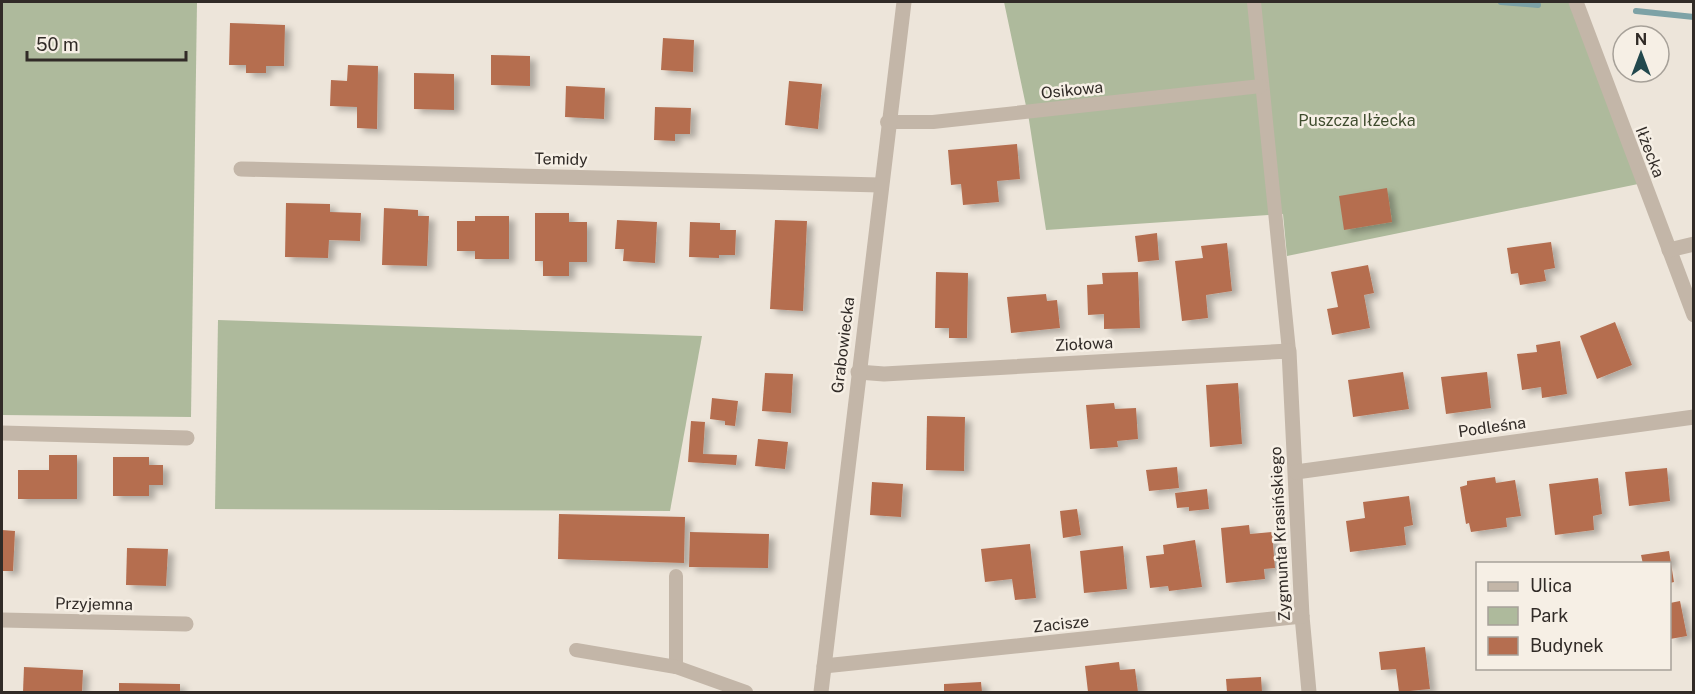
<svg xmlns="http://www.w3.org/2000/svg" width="1695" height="694" viewBox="0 0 1695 694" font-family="'Public Sans',sans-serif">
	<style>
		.green { fill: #aeba9c }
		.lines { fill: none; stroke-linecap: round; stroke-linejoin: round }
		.stream { stroke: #7da2a6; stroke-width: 6 }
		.building { fill: #b56e50; filter: url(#shadow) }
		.lane { stroke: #c3b6a8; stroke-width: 14 }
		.street { stroke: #c3b6a8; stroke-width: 15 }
		.labels { text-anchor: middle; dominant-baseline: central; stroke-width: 5; stroke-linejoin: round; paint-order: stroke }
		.street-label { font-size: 16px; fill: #312b27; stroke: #f6efe5 }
		.park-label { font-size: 16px; fill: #3f4c2e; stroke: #f6efe5 }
	</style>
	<defs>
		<filter id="shadow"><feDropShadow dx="6" dy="4" stdDeviation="3" flood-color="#0004"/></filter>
	</defs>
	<rect width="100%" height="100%" fill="#ede5da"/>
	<!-- green -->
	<g class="green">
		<polygon points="2,2 197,2 191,417 2,415"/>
		<polygon points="1004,2 1576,2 1643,183 1287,256 1283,214 1046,230 1029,120"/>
		<polygon points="218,320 702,336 670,511 215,509"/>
	</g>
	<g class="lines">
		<!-- stream -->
		<g class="stream">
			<polyline points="1501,2 1538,5"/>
			<polyline points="1636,11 1694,17"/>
		</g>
	</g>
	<!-- building -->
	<g class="building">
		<polygon points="230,23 285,25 284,66 266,66 266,73 246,73 246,65 229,65"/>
		<polygon points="663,38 694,40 693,72 661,70"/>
		<polygon points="491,55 530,56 530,86 491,85"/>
		<polygon points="348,65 378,66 377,129 357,128 357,107 330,106 331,80 347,81"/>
		<polygon points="414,73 454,74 454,110 414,109"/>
		<polygon points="789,81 822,84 818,129 785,125"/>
		<polygon points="566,86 605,88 604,119 565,117"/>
		<polygon points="655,107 691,108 690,134 675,134 675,141 654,140"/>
		<polygon points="1017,144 1020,179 997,181 999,202 963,205 961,184 951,185 948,150"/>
		<polygon points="1387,188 1392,222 1344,230 1339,196"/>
		<polygon points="286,203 330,204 330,212 361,213 360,241 329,240 328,258 285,257"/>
		<polygon points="384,208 418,210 418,216 429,216 427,266 382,265"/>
		<polygon points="535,213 569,213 569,222 587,222 587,262 569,262 569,276 543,276 543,261 535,261"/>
		<polygon points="475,216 509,216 509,259 475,259 475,251 457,251 457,221 475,221"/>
		<polygon points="617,220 657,222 655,263 623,261 624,249 615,249"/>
		<polygon points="775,220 807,221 803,311 770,309"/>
		<polygon points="690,222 720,223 720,230 736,230 735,255 719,255 719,258 689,257"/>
		<polygon points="1157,233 1159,260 1138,262 1135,236"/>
		<polygon points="1551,242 1555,268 1544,270 1546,281 1520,285 1518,273 1511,274 1507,248"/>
		<polygon points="1227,243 1232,291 1206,295 1208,318 1182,321 1175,261 1203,258 1201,246"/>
		<polygon points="1368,265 1374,293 1364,295 1370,328 1332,335 1327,309 1338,307 1331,272"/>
		<polygon points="936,272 968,273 967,338 949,338 949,328 935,328"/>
		<polygon points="1138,272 1140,328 1104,329 1104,314 1088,315 1087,285 1103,284 1102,273"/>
		<polygon points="1046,294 1047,301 1057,300 1060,328 1011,333 1007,297"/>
		<polygon points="1615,322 1632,365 1597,379 1580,336"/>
		<polygon points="1560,341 1567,394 1542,398 1541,387 1522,390 1517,354 1537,352 1536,345"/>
		<polygon points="1403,372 1409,409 1353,417 1348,380"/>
		<polygon points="1487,372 1491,408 1446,414 1441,377"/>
		<polygon points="765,373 793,374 791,413 762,411"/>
		<polygon points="1238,383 1242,444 1210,447 1206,385"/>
		<polygon points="712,398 738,401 735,426 725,425 725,421 710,419"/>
		<polygon points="1114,403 1115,409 1136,408 1138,439 1117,441 1118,447 1090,449 1086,405"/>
		<polygon points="927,416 965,417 964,471 926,470"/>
		<polygon points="691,421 705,422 703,454 737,455 736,465 688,462"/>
		<polygon points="758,439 788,442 785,469 755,466"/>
		<polygon points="49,455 77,455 77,499 18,499 18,470 49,470"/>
		<polygon points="113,457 149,457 149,465 163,465 163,485 149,485 149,496 113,496"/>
		<polygon points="1177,467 1179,488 1149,491 1146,470"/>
		<polygon points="1667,468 1670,501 1629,506 1625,472"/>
		<polygon points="1495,477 1496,483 1515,480 1521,516 1506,518 1507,527 1471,532 1469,523 1466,524 1460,487 1467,485 1467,481"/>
		<polygon points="1598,478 1602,514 1593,516 1594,530 1555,535 1549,484"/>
		<polygon points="872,482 903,484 901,517 870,515"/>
		<polygon points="1207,489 1209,509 1189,511 1189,507 1177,508 1175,493"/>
		<polygon points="1409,496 1413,525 1404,527 1406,545 1350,552 1346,521 1365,518 1363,502"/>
		<polygon points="1077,509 1081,535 1063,538 1060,511"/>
		<polygon points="559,514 685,517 684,563 558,559"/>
		<polygon points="1249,525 1250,534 1272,532 1275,568 1264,569 1265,579 1226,583 1221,528"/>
		<polygon points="2,530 15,531 13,571 2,571"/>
		<polygon points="690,532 769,534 768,568 689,567"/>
		<polygon points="1195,540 1202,587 1169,591 1168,586 1150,588 1146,556 1164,554 1163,545"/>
		<polygon points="1030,544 1036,598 1015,600 1012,579 985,582 981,549"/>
		<polygon points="1123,546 1127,589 1084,593 1080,551"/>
		<polygon points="127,548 168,549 166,586 126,585"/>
		<polygon points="1669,551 1674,582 1670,583 1670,564 1643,564 1641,555"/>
		<polygon points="1680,601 1687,636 1670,639 1670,603"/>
		<polygon points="1425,647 1430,689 1399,692 1396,669 1381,670 1379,652"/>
		<polygon points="1119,662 1120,670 1135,669 1138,692 1088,692 1085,666"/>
		<polygon points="24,667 83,670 82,692 23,692"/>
		<polygon points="1261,677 1262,692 1227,692 1226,679"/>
		<polygon points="981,682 982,692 944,692 944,684"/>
		<polygon points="119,683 180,684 180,692 119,692"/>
	</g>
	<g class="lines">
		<!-- lane -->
		<g class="lane">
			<polyline points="1254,2 1289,351"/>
			<polyline points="887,122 933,122 1261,86"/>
			<polyline points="676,576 676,667 746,692"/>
			<polyline points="576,650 676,667"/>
		</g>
		<!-- street -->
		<g class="street">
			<polyline points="1576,2 1694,315"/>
			<polyline points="241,169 880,185"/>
			<polyline points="1669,250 1694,244"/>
			<polyline points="858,372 884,374 1289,351 1302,616 1309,692"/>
			<polyline points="2,433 187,438"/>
			<polyline points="1296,472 1694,417"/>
			<polyline points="2,620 186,624"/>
			<polyline points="824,666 1302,616"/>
			<polyline points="821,692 904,2"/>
		</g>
	</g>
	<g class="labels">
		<!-- street labels -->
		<g class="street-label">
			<text transform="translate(1072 90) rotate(-6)">Osikowa</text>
			<text transform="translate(1650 152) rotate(69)">Iłżecka</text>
			<text transform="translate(561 159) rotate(1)">Temidy</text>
			<text transform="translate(1084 344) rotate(-3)">Ziołowa</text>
			<text transform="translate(843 345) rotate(-83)">Grabowiecka</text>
			<text transform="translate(1492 427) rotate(-8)">Podleśna</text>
			<text transform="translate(1280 534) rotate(-93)">Zygmunta Krasińskiego</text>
			<text transform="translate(94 604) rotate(1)">Przyjemna</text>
			<text transform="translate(1061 624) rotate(-6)">Zacisze</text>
		</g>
		<!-- park labels -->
		<g class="park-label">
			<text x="1357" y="120">Puszcza Iłżecka</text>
		</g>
	</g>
	<!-- border -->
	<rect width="1695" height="694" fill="none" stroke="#312b27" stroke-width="6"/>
	<!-- legend -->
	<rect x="1476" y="562" width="195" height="108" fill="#f6efe5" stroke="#a7a199" stroke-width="1.5"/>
	<rect x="1488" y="582" width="30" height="9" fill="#c3b6a8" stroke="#a7a199" stroke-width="1.5"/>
	<text x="1530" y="592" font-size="18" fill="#312b27">Ulica</text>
	<rect x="1488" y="607" width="30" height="18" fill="#aeba9c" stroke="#a7a199" stroke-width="1.5"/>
	<text x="1530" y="622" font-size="18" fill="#312b27">Park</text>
	<rect x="1488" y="637" width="30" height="18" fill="#b56e50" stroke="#a7a199" stroke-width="1.5"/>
	<text x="1530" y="652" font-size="18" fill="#312b27">Budynek</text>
	<!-- north arrow -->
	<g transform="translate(1641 54)"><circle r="28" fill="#f6efe5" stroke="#a7a199" stroke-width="1.5"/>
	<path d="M0-4.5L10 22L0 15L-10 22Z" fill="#22484d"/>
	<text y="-9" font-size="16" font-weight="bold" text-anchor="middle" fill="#312b27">N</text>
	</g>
	<!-- scale -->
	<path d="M27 51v9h159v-9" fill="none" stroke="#312b27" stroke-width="3"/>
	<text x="36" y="51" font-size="18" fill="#312b27" stroke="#f6efe5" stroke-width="4.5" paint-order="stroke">50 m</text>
</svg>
